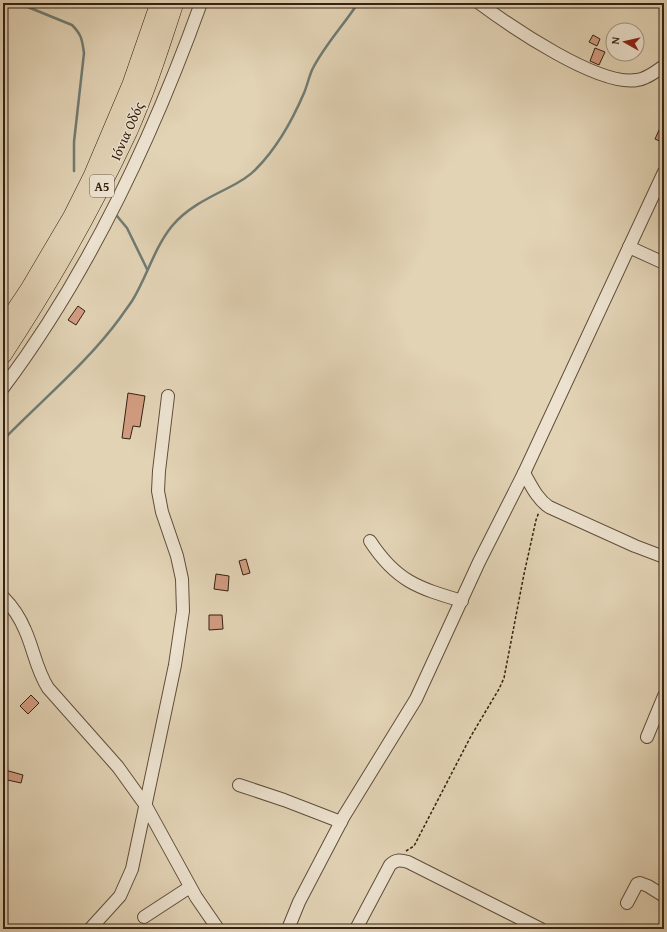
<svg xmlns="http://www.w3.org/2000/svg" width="667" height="932" viewBox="0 0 667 932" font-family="'Gentium Book Plus',serif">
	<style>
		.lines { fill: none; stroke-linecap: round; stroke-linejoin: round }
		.stream { stroke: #6f7b73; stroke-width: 2.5 }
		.building { fill: #d29c81; stroke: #352112 }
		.minor-casing { stroke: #604e3b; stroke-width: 14 }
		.highway-casing { stroke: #352112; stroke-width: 18 }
		.path { stroke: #352112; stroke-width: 1.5; stroke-dasharray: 3 2; stroke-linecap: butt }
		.minor { stroke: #ece2cf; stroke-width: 12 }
		.highway { stroke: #e2d3b5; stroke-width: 17 }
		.labels { text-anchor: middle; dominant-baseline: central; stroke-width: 3; stroke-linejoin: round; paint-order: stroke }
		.shield { fill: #ece2cf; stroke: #6c5b4b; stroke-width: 1 }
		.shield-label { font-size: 13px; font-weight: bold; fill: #352112 }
		.street-label { font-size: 14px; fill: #352112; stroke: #ece2cf }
	</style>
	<rect width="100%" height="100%" fill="#e2d3b5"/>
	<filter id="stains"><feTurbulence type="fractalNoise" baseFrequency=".005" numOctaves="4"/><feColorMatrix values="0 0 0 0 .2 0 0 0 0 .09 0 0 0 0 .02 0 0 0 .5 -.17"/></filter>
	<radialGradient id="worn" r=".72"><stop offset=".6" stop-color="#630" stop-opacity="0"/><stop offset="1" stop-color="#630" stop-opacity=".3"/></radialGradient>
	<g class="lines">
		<!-- stream -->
		<g class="stream">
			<path d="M18 3 72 25C82 35 82 40 84 53L74 142V171"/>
			<polyline points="117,216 127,228 147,269"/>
			<path d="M3 440C42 400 87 363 120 318 124 312 128 307 132 301 147 277 154 248 172 226 186 209 206 199 226 189 236 184 248 178 256 169 277 148 292 121 304 93 307 86 309 77 312 70 324 46 343 26 358 3"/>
		</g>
	</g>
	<!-- building -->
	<g class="building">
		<polygon points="593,35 600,39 597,46 589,42"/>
		<polygon points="595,48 605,52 599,65 590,61"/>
		<polygon points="664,119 664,143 655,139"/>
		<polygon points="78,306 85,311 76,325 68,320"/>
		<polygon points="128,393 145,396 140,427 133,426 130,439 122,438"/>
		<polygon points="246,559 250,573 243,575 239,561"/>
		<polygon points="216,574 229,576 228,591 214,589"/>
		<polygon points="209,615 222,615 223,629 209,630"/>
		<polygon points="31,695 39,703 28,714 20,706"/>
		<polygon points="5,770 23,775 21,783 3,779"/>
	</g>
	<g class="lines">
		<defs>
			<g id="minor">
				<path d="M479 3C510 26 599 87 637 80 647 79 656 71 664 66"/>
				<polyline points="629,247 664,263"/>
				<path d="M3 388C90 272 152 139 201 3"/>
				<path d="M524 473C531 485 537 499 549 507L635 546 664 557"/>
				<path d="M370 541C396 581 418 588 462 601"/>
				<path d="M3 597C12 606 20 618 25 630 34 650 36 669 48 688L118 767 146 806 196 897 218 929"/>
				<polyline points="647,737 664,696"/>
				<polyline points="239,785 284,800 341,822"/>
				<polyline points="627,903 637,884 640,883 648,886 664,896"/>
				<polyline points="144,917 190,887"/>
				<polyline points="90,929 120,896 132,869 175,665 183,611 182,579 177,556 162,512 158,491 159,471 168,396"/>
				<polyline points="288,929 299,902 344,816 416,699 479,562 524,473 664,172"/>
				<path d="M356 929 390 865C396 859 401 860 408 862L541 929"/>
			</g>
			<g id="highway">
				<polyline points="3,328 29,289 72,216 92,176 131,84 159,3"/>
				<path d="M3 355C51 282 92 210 129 131 147 90 161 46 175 3"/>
			</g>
		</defs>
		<!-- minor casing -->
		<use href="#minor" class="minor-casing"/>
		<!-- highway casing -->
		<use href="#highway" class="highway-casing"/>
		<!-- path -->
		<polyline class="path" points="406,851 414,846 471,736 499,689 504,678 524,574 536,520 539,512"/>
		<!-- minor -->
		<use href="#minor" class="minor"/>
		<!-- highway -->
		<use href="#highway" class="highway"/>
	</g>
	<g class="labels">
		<!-- shield labels -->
		<rect class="shield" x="90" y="175" width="24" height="22" rx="3"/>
		<g class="shield-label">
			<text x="102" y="186">Α5</text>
		</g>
		<!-- street labels -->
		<g class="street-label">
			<text transform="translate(127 131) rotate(-66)">Ιόνια Οδός</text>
		</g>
	</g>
	<!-- margin -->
	<rect width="667" height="932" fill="none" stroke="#e2d3b5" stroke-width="16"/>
	<rect x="4" y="4" width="659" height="924" fill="none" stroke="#352112" stroke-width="2"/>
	<rect x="8" y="8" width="651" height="916" fill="none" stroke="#352112"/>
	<!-- north arrow -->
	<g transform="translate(625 42) rotate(278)"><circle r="19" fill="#ece2cf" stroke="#a39583"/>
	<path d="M0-3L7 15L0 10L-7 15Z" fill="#8f2418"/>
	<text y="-6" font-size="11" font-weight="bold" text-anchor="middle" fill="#352112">N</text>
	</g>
	<rect width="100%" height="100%" filter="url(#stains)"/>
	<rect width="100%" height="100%" fill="url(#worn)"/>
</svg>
